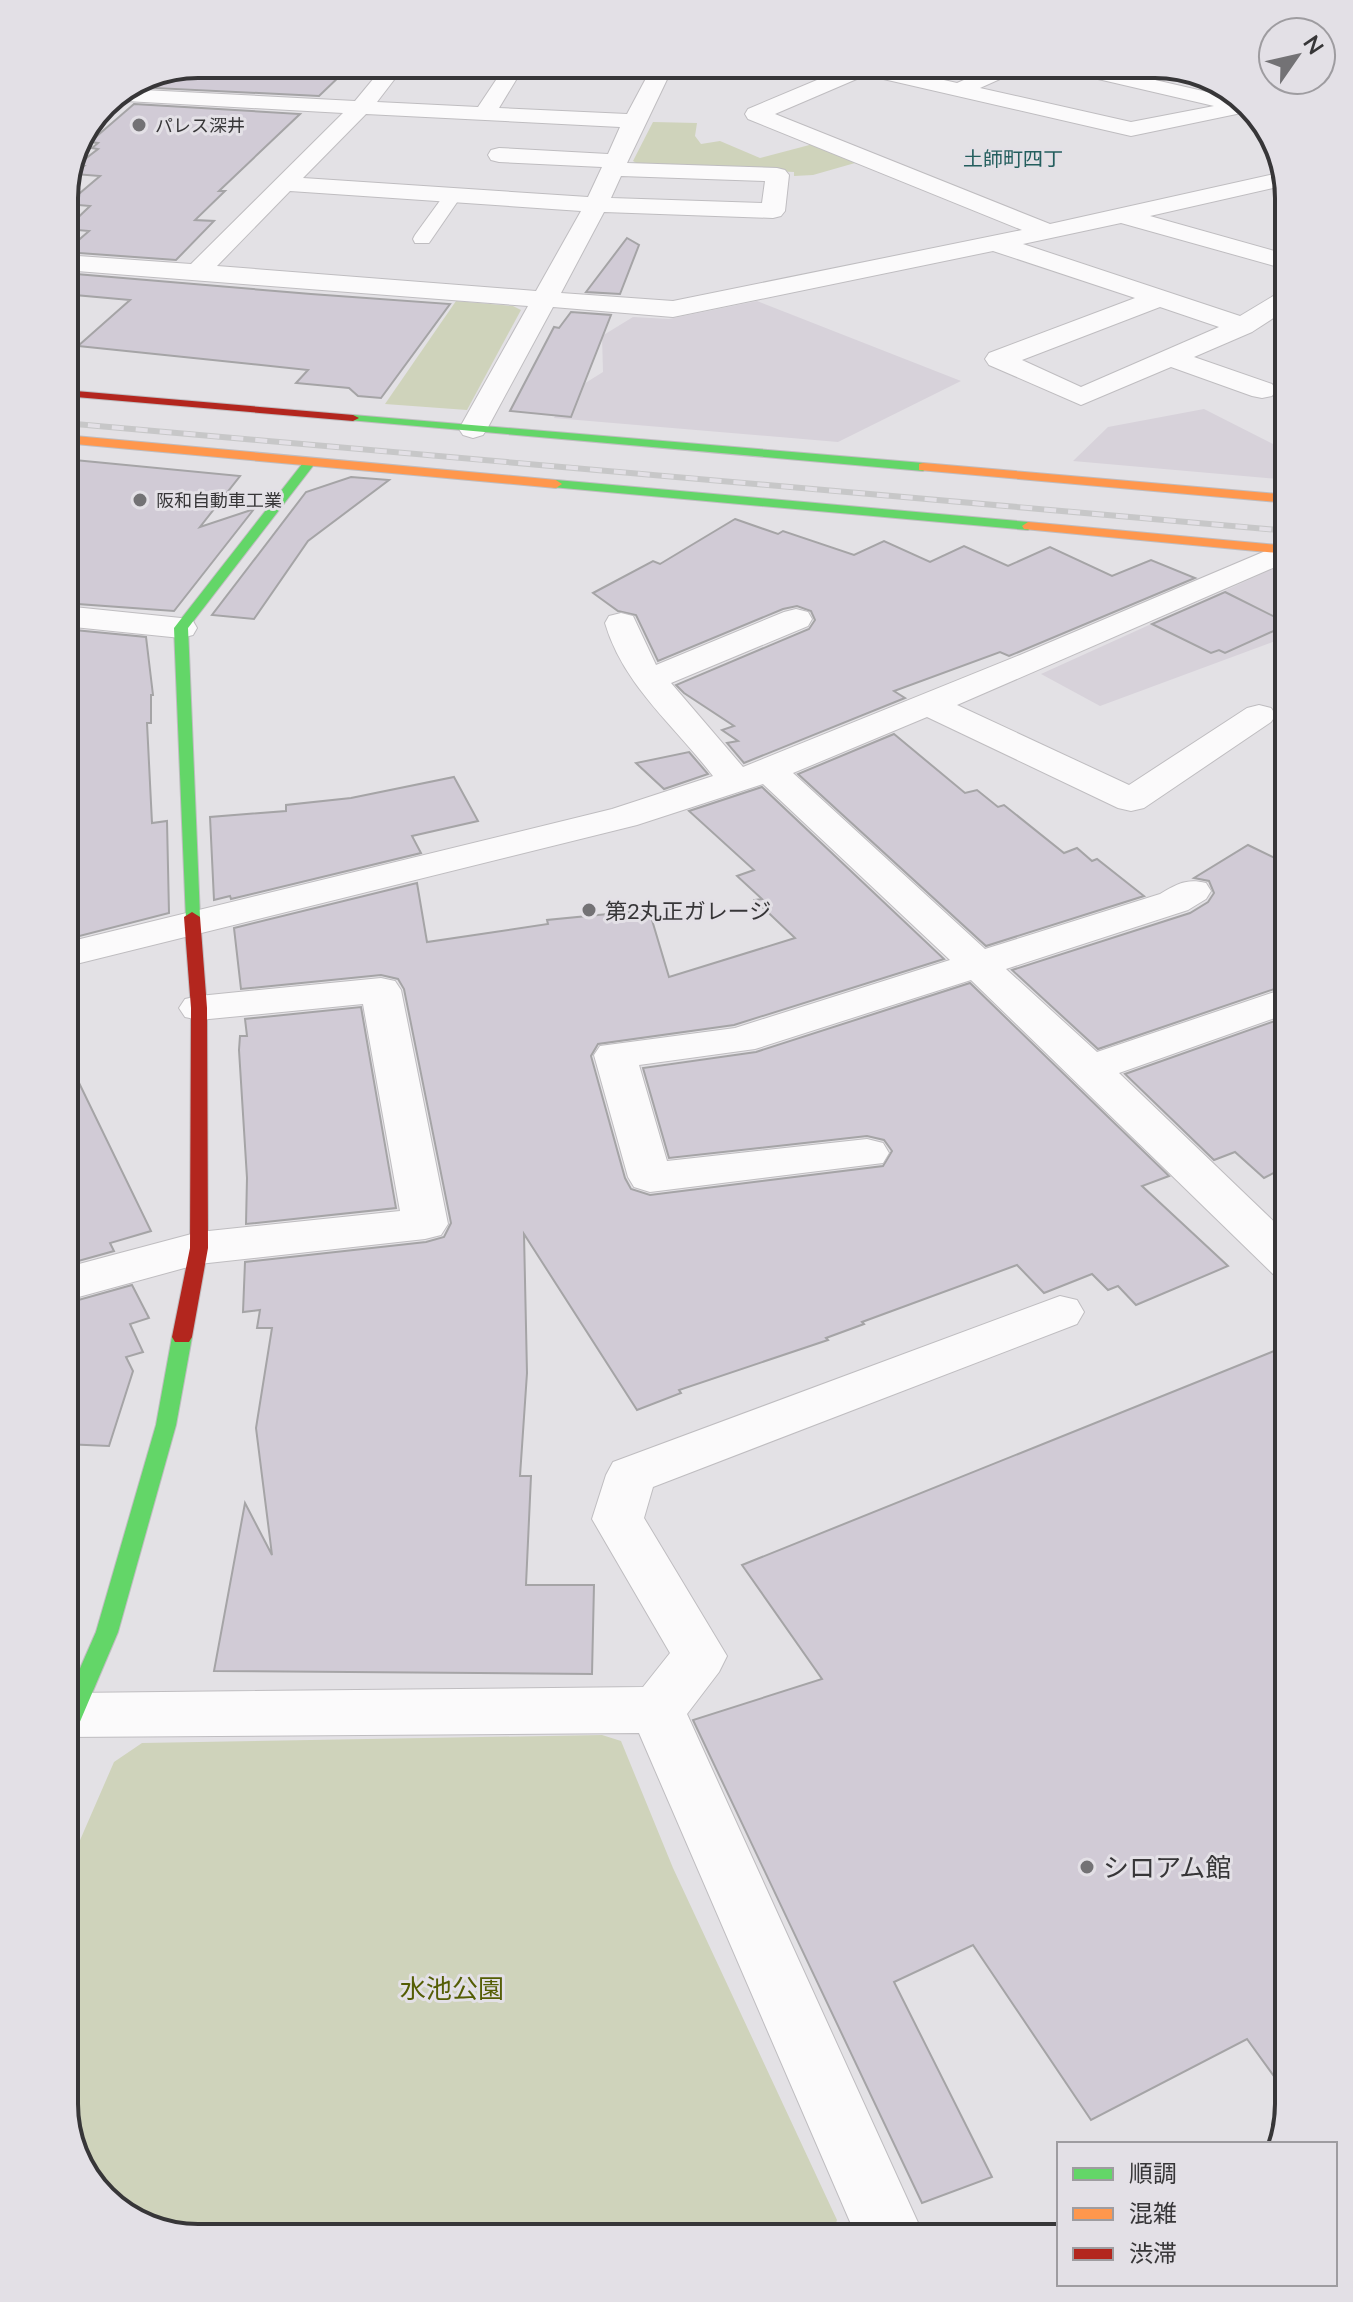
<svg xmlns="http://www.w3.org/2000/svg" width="1353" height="2302" viewBox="0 0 1353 2302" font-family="Lato,'Noto Sans JP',sans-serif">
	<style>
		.built { fill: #d7d2da }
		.green { fill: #cfd3bb }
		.building { fill: #d1cbd6; stroke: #a5a4a6; stroke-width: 2 }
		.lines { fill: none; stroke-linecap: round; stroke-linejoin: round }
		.lane-casing { stroke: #bfbdc0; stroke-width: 2 }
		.street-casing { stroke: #bfbdc0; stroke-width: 2 }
		.fast-casing { stroke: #bfbdc0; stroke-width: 2 }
		.slow-casing { stroke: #bfbdc0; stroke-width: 2 }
		.jam-casing { stroke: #bfbdc0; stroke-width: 2 }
		.lane { fill: #fbfafb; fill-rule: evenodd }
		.street { fill: #fbfafb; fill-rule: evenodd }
		.fast { fill: #63d668; fill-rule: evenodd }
		.slow { fill: #ff974d; fill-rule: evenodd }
		.jam { fill: #b3261e; fill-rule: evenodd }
		.rail-casing { stroke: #c7c7c8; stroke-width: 6 }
		.rail { stroke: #e3e0e6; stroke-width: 4; stroke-dasharray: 12; stroke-linecap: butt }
		.poi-dot { fill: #737275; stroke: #e3e0e6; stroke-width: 3 }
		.labels { text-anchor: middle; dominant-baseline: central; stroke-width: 6; stroke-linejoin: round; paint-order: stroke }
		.far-poi-label { font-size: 18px; fill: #373638; stroke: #e3e0e6; text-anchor: start }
		.far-neighbourhood-label { font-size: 20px; fill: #245e5e; stroke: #e3e0e6 }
		.poi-label { font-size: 22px; fill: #373638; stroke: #e3e0e6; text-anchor: start }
		.near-poi-label { font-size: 26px; fill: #373638; stroke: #e3e0e6; text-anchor: start }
		.near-park-label { font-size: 26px; fill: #545d05; stroke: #e3e0e6 }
		.rim { fill: none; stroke: #373638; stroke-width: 4 }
	</style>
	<rect width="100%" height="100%" fill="#e3e1e5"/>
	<!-- built -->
	<g class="built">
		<polygon points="757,301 961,381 838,442 554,418 566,395 603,372 602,336 633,317 669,319"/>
		<polygon points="1204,409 1285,450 1289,445 1289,480 1073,461 1108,427"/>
		<polygon points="1279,566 1289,567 1289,636 1100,706 1041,674"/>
	</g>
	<!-- green -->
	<g class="green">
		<polygon points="653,122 697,123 695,136 701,144 720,141 760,158 817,143 862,161 813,175 794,176 794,172 640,165 633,161"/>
		<polygon points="456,301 513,306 521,310 467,410 385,404"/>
		<polygon points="602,1735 621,1741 673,1868 837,2220 831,2238 189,2238 123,2215 78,2163 64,2104 64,1877 114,1762 142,1743"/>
	</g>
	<!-- building -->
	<g class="building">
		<polygon points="344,72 319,96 154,88 171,74"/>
		<polygon points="134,104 300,114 219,191 225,191 195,220 214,221 176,260 65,252 89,231 66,229 90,206 67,204 100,176 74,174 84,166 76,166 98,149 92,148 98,143 90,142"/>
		<polygon points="627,238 639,245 620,294 586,292"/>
		<polygon points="64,273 311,294 450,304 381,398 358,396 349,388 296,383 308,370 78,346 130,300 64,294"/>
		<polygon points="571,312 611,315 571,417 510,411 554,327 559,328"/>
		<polygon points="64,459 240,476 200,527 254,509 174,611 64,603"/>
		<polygon points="351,477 389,480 308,541 254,619 212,615 306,492"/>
		<polygon points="735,519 778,534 783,531 854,555 884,541 930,562 964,546 1008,566 1050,547 1112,576 1151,560 1195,578 1009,656 1000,652 894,691 905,698 744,763 727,743 738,741 722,730 734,726 684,693 676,685 809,629 815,620 811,611 797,606 783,609 658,661 636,615 618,611 593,593 653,561 660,564"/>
		<polygon points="1225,592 1289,624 1225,653 1219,650 1211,653 1152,624"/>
		<polygon points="64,629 146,637 153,695 151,695 151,723 147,723 152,823 167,821 169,913 64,940 64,792 75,790 74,704 64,705"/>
		<polygon points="894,734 965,793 977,790 998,807 1004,805 1064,853 1077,848 1092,861 1097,859 1144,896 986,946 798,774"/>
		<polygon points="689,752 708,774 664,789 636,763"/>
		<polygon points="454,777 478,821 412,836 421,853 231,899 230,896 214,900 210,817 286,811 286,805 351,798"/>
		<polygon points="762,787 944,959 734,1025 598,1044 591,1056 625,1178 631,1189 650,1195 883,1166 892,1151 884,1140 867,1136 669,1158 643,1068 756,1052 970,983 1169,1176 1142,1186 1228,1266 1136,1305 1118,1286 1108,1290 1092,1274 1044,1293 1017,1265 862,1322 864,1324 826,1338 828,1340 679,1390 681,1393 637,1410 524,1234 527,1373 520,1476 531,1476 526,1585 594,1585 592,1674 214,1671 245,1503 272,1555 256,1428 272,1328 257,1328 260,1310 243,1312 245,1262 426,1242 444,1237 451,1223 404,989 398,979 381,975 241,989 234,928 417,883 427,942 548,924 547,920 649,910 669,977 795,938 755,900 762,899 737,876 754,870 689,811"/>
		<polygon points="1248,845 1289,865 1289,984 1098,1049 1012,970 1190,913 1208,902 1214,893 1209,881 1194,878"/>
		<polygon points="361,1007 396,1208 246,1224 247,1178 239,1050 240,1036 247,1036 245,1019"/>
		<polygon points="1289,1016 1289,1165 1264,1178 1235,1152 1214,1160 1125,1074"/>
		<polygon points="64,1052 151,1231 110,1243 114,1251 64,1265"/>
		<polygon points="132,1285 149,1318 130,1324 143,1352 126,1357 133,1371 109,1446 64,1444 64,1304"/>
		<polygon points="1289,1345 1289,2097 1247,2039 1091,2120 973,1945 894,1982 992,2177 922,2203 693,1720 822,1679 742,1565"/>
	</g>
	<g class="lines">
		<defs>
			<polygon id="lane" points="453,190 462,195 429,243 415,243 413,239 415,235 447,191"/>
			<g id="street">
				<path d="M1052 65H1090L1229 97 1242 101 1251 111 1131 136 866 75 775 114 1050 224 1283 172 1286 185 1150 216 1289 255V270L1121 223 1023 244 1240 316 1280 292 1289 289V308L1252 332 1194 357 1272 384 1276 390 1272 396 1262 398 1252 396 1171 367 1081 405 989 365 985 359 989 353 1135 298 993 251 673 317 553 307 487 429 483 435 473 438 463 435 459 429 528 306 64 270V255L191 264 343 113 108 100 124 89 355 101 379 72H400L377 102 478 107 502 71 522 70 499 108 627 114 651 69H672L627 163 777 168 785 170 789 175 785 211 781 216 773 218 604 212 561 293 673 301 1022 230 748 119 745 114 748 109 848 67H887L957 83 996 66H1023L1020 70 980 88 1131 122 1214 106 1055 69ZM366 114 620 127 608 154 499 148 491 150 488 155 491 160 499 162 602 167 588 197 303 178ZM621 176 765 181 762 203 611 198ZM290 191 581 211 536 291 217 266ZM1160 307 1219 327 1081 387 1022 360Z"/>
				<path d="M1289 541V561L957 705 1129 785 1247 708 1259 705 1271 708 1276 715 1271 722 1144 808 1131 811 1118 808 927 717 793 773 985 949 1160 894C1177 884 1187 878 1206 883L1211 891 1206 899 1188 910 1006 969 1097 1052 1289 987V1013L1119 1073 1289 1236V1279L1273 1274 971 980 755 1049 639 1065 667 1161 867 1139 883 1143 889 1153 883 1163 650 1192 634 1187 628 1177 594 1055 600 1046 735 1028 950 960 763 784 637 825 64 967V943L612 809 713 776C674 725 623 685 605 623L609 616 621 613 633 616 656 665 784 612 796 609 808 612 812 619 808 626 671 683 743 767 1020 655Z"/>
				<polygon points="64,606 181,618 193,621 197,628 193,635 181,638 64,626"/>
				<polygon points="381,978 395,981 401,990 448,1224 441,1235 425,1239 199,1264 64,1301 64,1268 199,1232 400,1211 363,1004 199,1020 185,1017 179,1008 185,999 199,996"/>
				<polygon points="1060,1296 1077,1300 1084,1312 1077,1324 653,1487 644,1518 727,1656 719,1672 687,1714 925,2238 857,2238 639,1733 64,1737 64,1695 70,1693 643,1687 670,1653 592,1519 606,1475 613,1462"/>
			</g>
			<g id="fast">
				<polygon points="353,415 923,463 929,467 923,471 349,420 349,416"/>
				<polygon points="306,459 316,462 188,628 200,917 192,922 186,920 174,628"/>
				<polygon points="556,480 1028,522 1034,526 1028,530 552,487 552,481"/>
				<polygon points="182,1330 189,1332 192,1337 176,1425 118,1632 76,1731 72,1738 64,1740 64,1705 96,1632 156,1425 172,1337 175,1332"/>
			</g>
			<g id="slow">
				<polygon points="64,435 556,480 562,484 556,488 64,443"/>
				<polygon points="923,463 1289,495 1289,503 919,470 919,464"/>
				<polygon points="1028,522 1289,546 1289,554 1024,529 1022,526"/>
			</g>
			<g id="jam">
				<polygon points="64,390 353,415 359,418 353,421 64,396"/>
				<polygon points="192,912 200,917 207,1008 208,1248 192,1337 189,1342 175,1342 172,1337 190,1248 191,1008 184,917"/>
			</g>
		</defs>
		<!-- lane casing -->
		<use href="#lane" class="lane-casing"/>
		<!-- street casing -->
		<use href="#street" class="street-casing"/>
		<!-- fast casing -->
		<use href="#fast" class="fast-casing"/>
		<!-- slow casing -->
		<use href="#slow" class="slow-casing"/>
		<!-- jam casing -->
		<use href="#jam" class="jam-casing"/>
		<!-- lane -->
		<use href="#lane" class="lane"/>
		<!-- street -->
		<use href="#street" class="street"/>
		<!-- fast -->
		<use href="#fast" class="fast"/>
		<!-- slow -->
		<use href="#slow" class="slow"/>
		<!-- jam -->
		<use href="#jam" class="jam"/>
		<defs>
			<polyline id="rail" points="64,423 1289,531"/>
		</defs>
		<!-- rail casing -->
		<use href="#rail" class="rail-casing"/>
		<!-- rail -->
		<use href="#rail" class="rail"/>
	</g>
	<!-- markers -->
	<g class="poi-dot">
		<circle cx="139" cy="125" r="8"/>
		<circle cx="140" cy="500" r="8"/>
		<circle cx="589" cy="910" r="8"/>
		<circle cx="1087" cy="1867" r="8"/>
	</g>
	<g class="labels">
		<!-- far-poi labels -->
		<g class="far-poi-label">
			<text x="155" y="125">パレス深井</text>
			<text x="156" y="500">阪和自動車工業</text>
		</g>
		<!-- far-neighbourhood labels -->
		<g class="far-neighbourhood-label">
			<text x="1013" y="158">土師町四丁</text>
		</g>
		<!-- poi labels -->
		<g class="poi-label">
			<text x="605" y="910">第2丸正ガレージ</text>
		</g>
		<!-- near-poi labels -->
		<g class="near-poi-label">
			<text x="1103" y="1867">シロアム館</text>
		</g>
		<!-- near-park labels -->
		<g class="near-park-label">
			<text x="452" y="1988">水池公園</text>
		</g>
	</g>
	<!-- crop -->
	<path d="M0 0H1353V2302H0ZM198 78H1155A120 120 0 0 1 1275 198V2104A120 120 0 0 1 1155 2224H198A120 120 0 0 1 78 2104V198A120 120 0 0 1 198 78Z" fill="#e3e0e6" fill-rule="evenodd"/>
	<path class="rim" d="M198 78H1155A120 120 0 0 1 1275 198V2104A120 120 0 0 1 1155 2224H198A120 120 0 0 1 78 2104V198A120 120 0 0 1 198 78Z"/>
	<!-- legend -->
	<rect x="1057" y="2142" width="280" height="144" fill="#e3e0e6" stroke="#9e9ca0" stroke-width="2"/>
	<rect x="1073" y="2168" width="40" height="12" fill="#63d668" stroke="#9e9ca0" stroke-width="2"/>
	<text x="1129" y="2182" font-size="24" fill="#373638">順調</text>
	<rect x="1073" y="2208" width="40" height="12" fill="#ff974d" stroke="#9e9ca0" stroke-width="2"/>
	<text x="1129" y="2222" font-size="24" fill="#373638">混雑</text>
	<rect x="1073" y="2248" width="40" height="12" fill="#b3261e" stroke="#9e9ca0" stroke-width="2"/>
	<text x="1129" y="2262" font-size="24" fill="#373638">渋滞</text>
	<!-- north arrow -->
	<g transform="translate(1297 56) rotate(56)"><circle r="38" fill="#e3e0e6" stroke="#9e9ca0" stroke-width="2"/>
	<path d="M0-6L14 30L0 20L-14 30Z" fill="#737275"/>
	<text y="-12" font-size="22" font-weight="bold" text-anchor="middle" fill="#373638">N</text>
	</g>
</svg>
